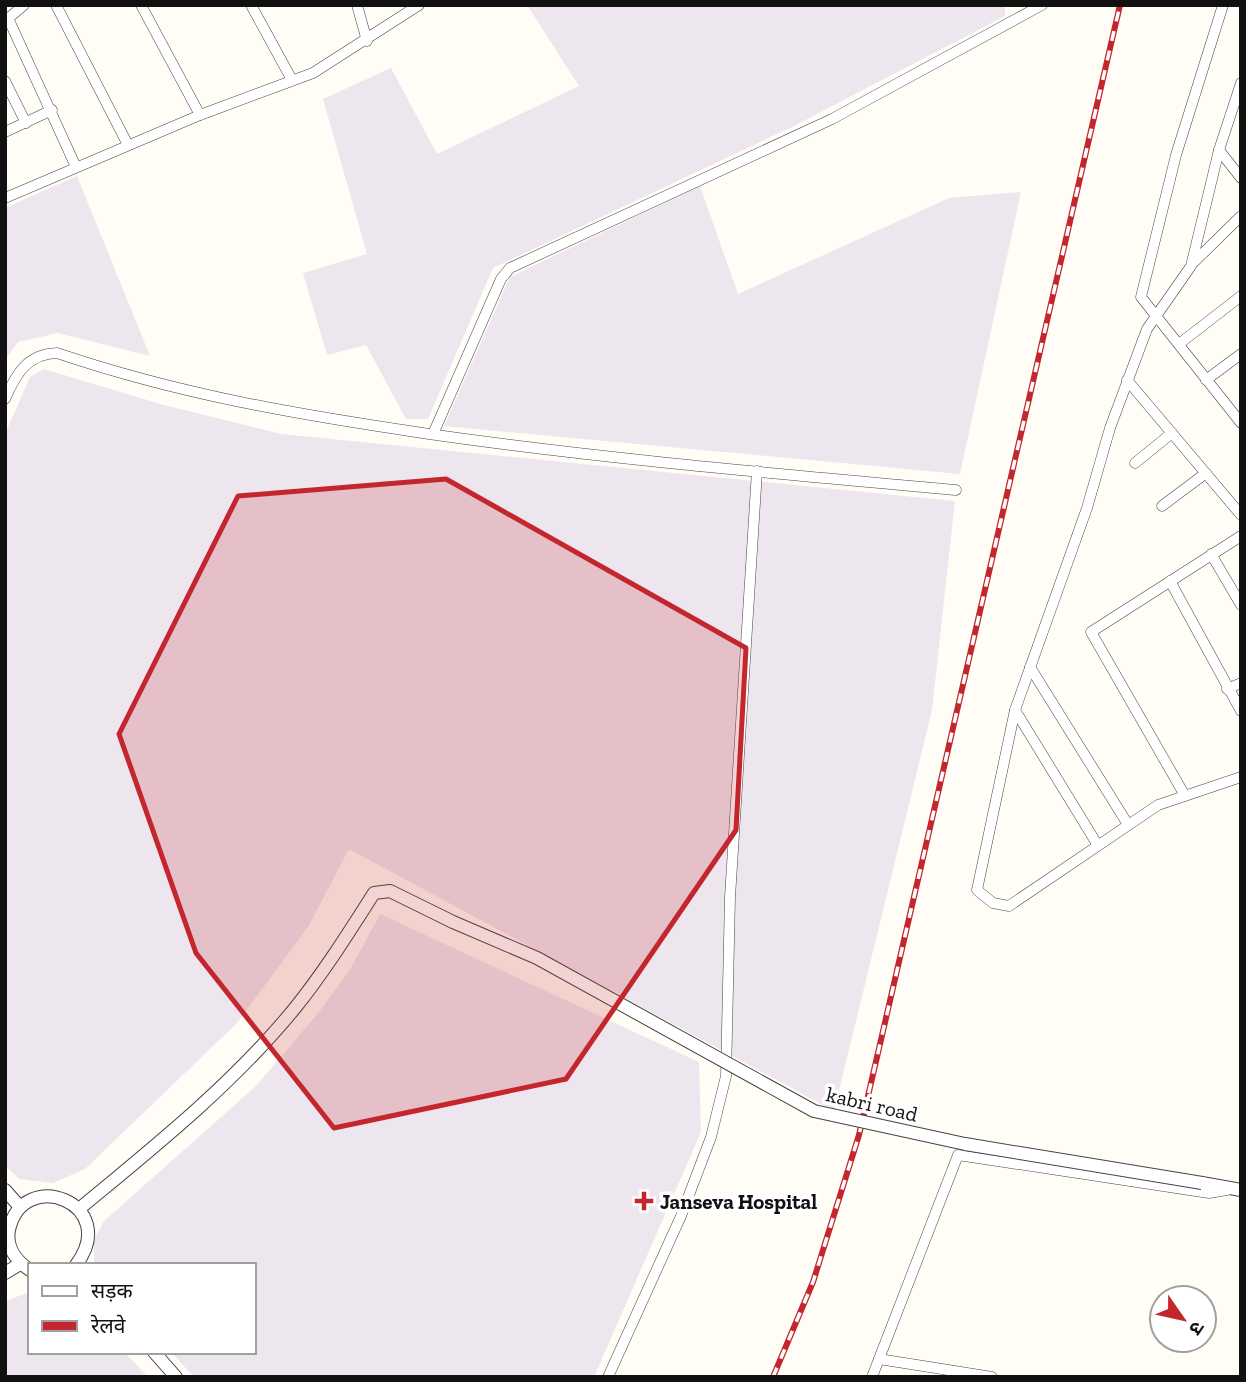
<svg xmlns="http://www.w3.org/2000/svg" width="1246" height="1382" viewBox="0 0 1246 1382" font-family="'Zilla Slab','Noto Sans Devanagari',serif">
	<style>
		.industrial { fill: #eee6ef }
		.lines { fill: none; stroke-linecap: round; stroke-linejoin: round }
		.minor-casing { stroke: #444; stroke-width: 11 }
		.tertiary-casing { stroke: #444; stroke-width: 14 }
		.minor { stroke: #fff; stroke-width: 10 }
		.tertiary { stroke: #fff; stroke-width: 12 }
		.rail-casing { stroke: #c4262e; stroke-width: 6 }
		.rail { stroke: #fff; stroke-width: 3.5; stroke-dasharray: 10; stroke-linecap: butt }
		.tertiary-bridge-casing { stroke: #444; stroke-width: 14; stroke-linecap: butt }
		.tertiary-bridge { stroke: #fff; stroke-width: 12 }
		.marked { fill: #c4262e; fill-opacity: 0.2; stroke: #c4262e; stroke-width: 5; stroke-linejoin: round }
		.poi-dot { fill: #c4262e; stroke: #fff; stroke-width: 2.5 }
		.labels { text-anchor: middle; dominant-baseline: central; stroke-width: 7; stroke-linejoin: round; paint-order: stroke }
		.street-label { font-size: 21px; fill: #111; stroke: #fff }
		.poi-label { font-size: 21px; font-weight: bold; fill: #111; stroke: #fff; text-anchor: start }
	</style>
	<rect width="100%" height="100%" fill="#fffdf5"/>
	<!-- industrial -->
	<g class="industrial">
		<polygon points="527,5 1005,5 1005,16 794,126 493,268 428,419 406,419 366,345 327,355 303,273 367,254 323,99 391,68 437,154 579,86"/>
		<polygon points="77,176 150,356 58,333 18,342 5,360 5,208"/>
		<polygon points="700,186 738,294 949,198 1021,192 960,474 444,426 510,277"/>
		<polygon points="44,369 164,405 281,434 955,501 932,710 834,1111 349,849 308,927 237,1023 85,1169 53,1183 19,1179 5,1165 5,434 30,377"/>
		<polygon points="380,914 699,1062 701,1132 594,1377 194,1377 171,1352 254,1352 254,1265 94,1265 94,1240 104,1221 256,1086 319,1012 351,968"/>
		<polygon points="30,1292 30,1352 124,1352 148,1377 5,1377 5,1301"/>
	</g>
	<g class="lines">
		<defs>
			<g id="minor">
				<polyline points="56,5 128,145"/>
				<polyline points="141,5 200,115"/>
				<polyline points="251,5 292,80"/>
				<polyline points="357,5 367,41"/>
				<polyline points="1223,5 1176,155 1141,297 1241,423"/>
				<polyline points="8,18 76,167"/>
				<polyline points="5,21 24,5"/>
				<polyline points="5,81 26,123"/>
				<polyline points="1241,83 1219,150 1191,266 1147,329 1110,428 1087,508 1015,710 977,890 993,903 1009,906 1158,805 1241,777"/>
				<polyline points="5,132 52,110"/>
				<polyline points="1219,150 1241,178"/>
				<polyline points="5,198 200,115 313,73 419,5"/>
				<polyline points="1194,262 1241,216"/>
				<polyline points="1179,344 1241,296"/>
				<polyline points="1127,380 1241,515"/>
				<polyline points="1206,380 1241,354"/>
				<path d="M5 399C16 374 27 354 57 353 181 395 300 415 429 434 604 459 780 474 956 490"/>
				<polyline points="433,434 501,279 510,268 832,119 1042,5"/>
				<polyline points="1135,463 1172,433"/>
				<polyline points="1162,506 1206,473"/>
				<polyline points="1211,554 1241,605"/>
				<polyline points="1170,581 1241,711"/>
				<polyline points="1030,667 1127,823"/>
				<polyline points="1227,689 1241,683"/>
				<polyline points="1015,710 1097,844"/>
				<polyline points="1184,794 1091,632 1241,536"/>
				<polyline points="879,1359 992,1377"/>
				<polyline points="608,1377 681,1216 711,1137 726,1076 730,897 757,471"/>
				<polyline points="872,1377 958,1155 1209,1193 1227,1190"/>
			</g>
			<g id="tertiary">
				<polyline points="1202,1183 1241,1190"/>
				<polyline points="5,1190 20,1207"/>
				<path d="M79 1209C154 1147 233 1084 295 1008 324 972 349 932 374 893L390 891 453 922"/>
				<path d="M30 1270C16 1261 6 1247 9 1230 23 1165 122 1204 76 1265"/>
				<polyline points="5,1273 20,1264"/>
				<polyline points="154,1352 176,1377"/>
			</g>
		</defs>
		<!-- minor casing -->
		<use href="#minor" class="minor-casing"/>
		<!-- tertiary casing -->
		<use href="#tertiary" class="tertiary-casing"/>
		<!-- minor -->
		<use href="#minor" class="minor"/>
		<!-- tertiary -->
		<use href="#tertiary" class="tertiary"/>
		<defs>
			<polyline id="rail" points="773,1377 813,1282 859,1135 1120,5"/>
		</defs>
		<!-- rail casing -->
		<use href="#rail" class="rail-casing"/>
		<!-- rail -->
		<use href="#rail" class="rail"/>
		<defs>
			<polyline id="tertiary-bridge" points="453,922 537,958 814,1111 965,1144 1202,1183"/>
		</defs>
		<!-- tertiary-bridge casing -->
		<use href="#tertiary-bridge" class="tertiary-bridge-casing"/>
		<!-- tertiary-bridge -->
		<use href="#tertiary-bridge" class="tertiary-bridge"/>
	</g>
	<!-- marked area -->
	<path class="marked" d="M446 479 746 648 736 830 566 1079 334 1128 196 953 119 734 238 496Z"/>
	<!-- markers -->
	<path class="poi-dot" d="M640.5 1190.5h7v7h7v7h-7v7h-7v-7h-7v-7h7z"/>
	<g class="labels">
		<!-- street labels -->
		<g class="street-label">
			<text transform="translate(872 1104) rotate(13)">kabri road</text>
		</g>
		<!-- poi labels -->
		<g class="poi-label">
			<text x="660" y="1201">Janseva Hospital</text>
		</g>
	</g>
	<!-- border -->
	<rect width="1246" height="1382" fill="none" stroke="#111111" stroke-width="14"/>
	<!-- legend -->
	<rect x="28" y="1263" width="228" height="91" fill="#ffffff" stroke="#a0a0a0" stroke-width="2"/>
	<rect x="42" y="1286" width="35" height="10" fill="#ffffff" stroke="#a0a0a0" stroke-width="2"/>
	<text x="91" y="1298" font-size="21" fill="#111111">सड़क</text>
	<rect x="42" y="1321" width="35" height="10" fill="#c4262e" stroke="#a0a0a0" stroke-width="2"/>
	<text x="91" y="1333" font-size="21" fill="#111111">रेलवे</text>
	<!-- north arrow -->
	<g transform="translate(1183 1319) rotate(124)"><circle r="33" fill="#ffffff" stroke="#a0a0a0" stroke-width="2"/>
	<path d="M0-5L12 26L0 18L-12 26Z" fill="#c4262e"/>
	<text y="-10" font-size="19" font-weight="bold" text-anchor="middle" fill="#111111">उ</text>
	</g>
</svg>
